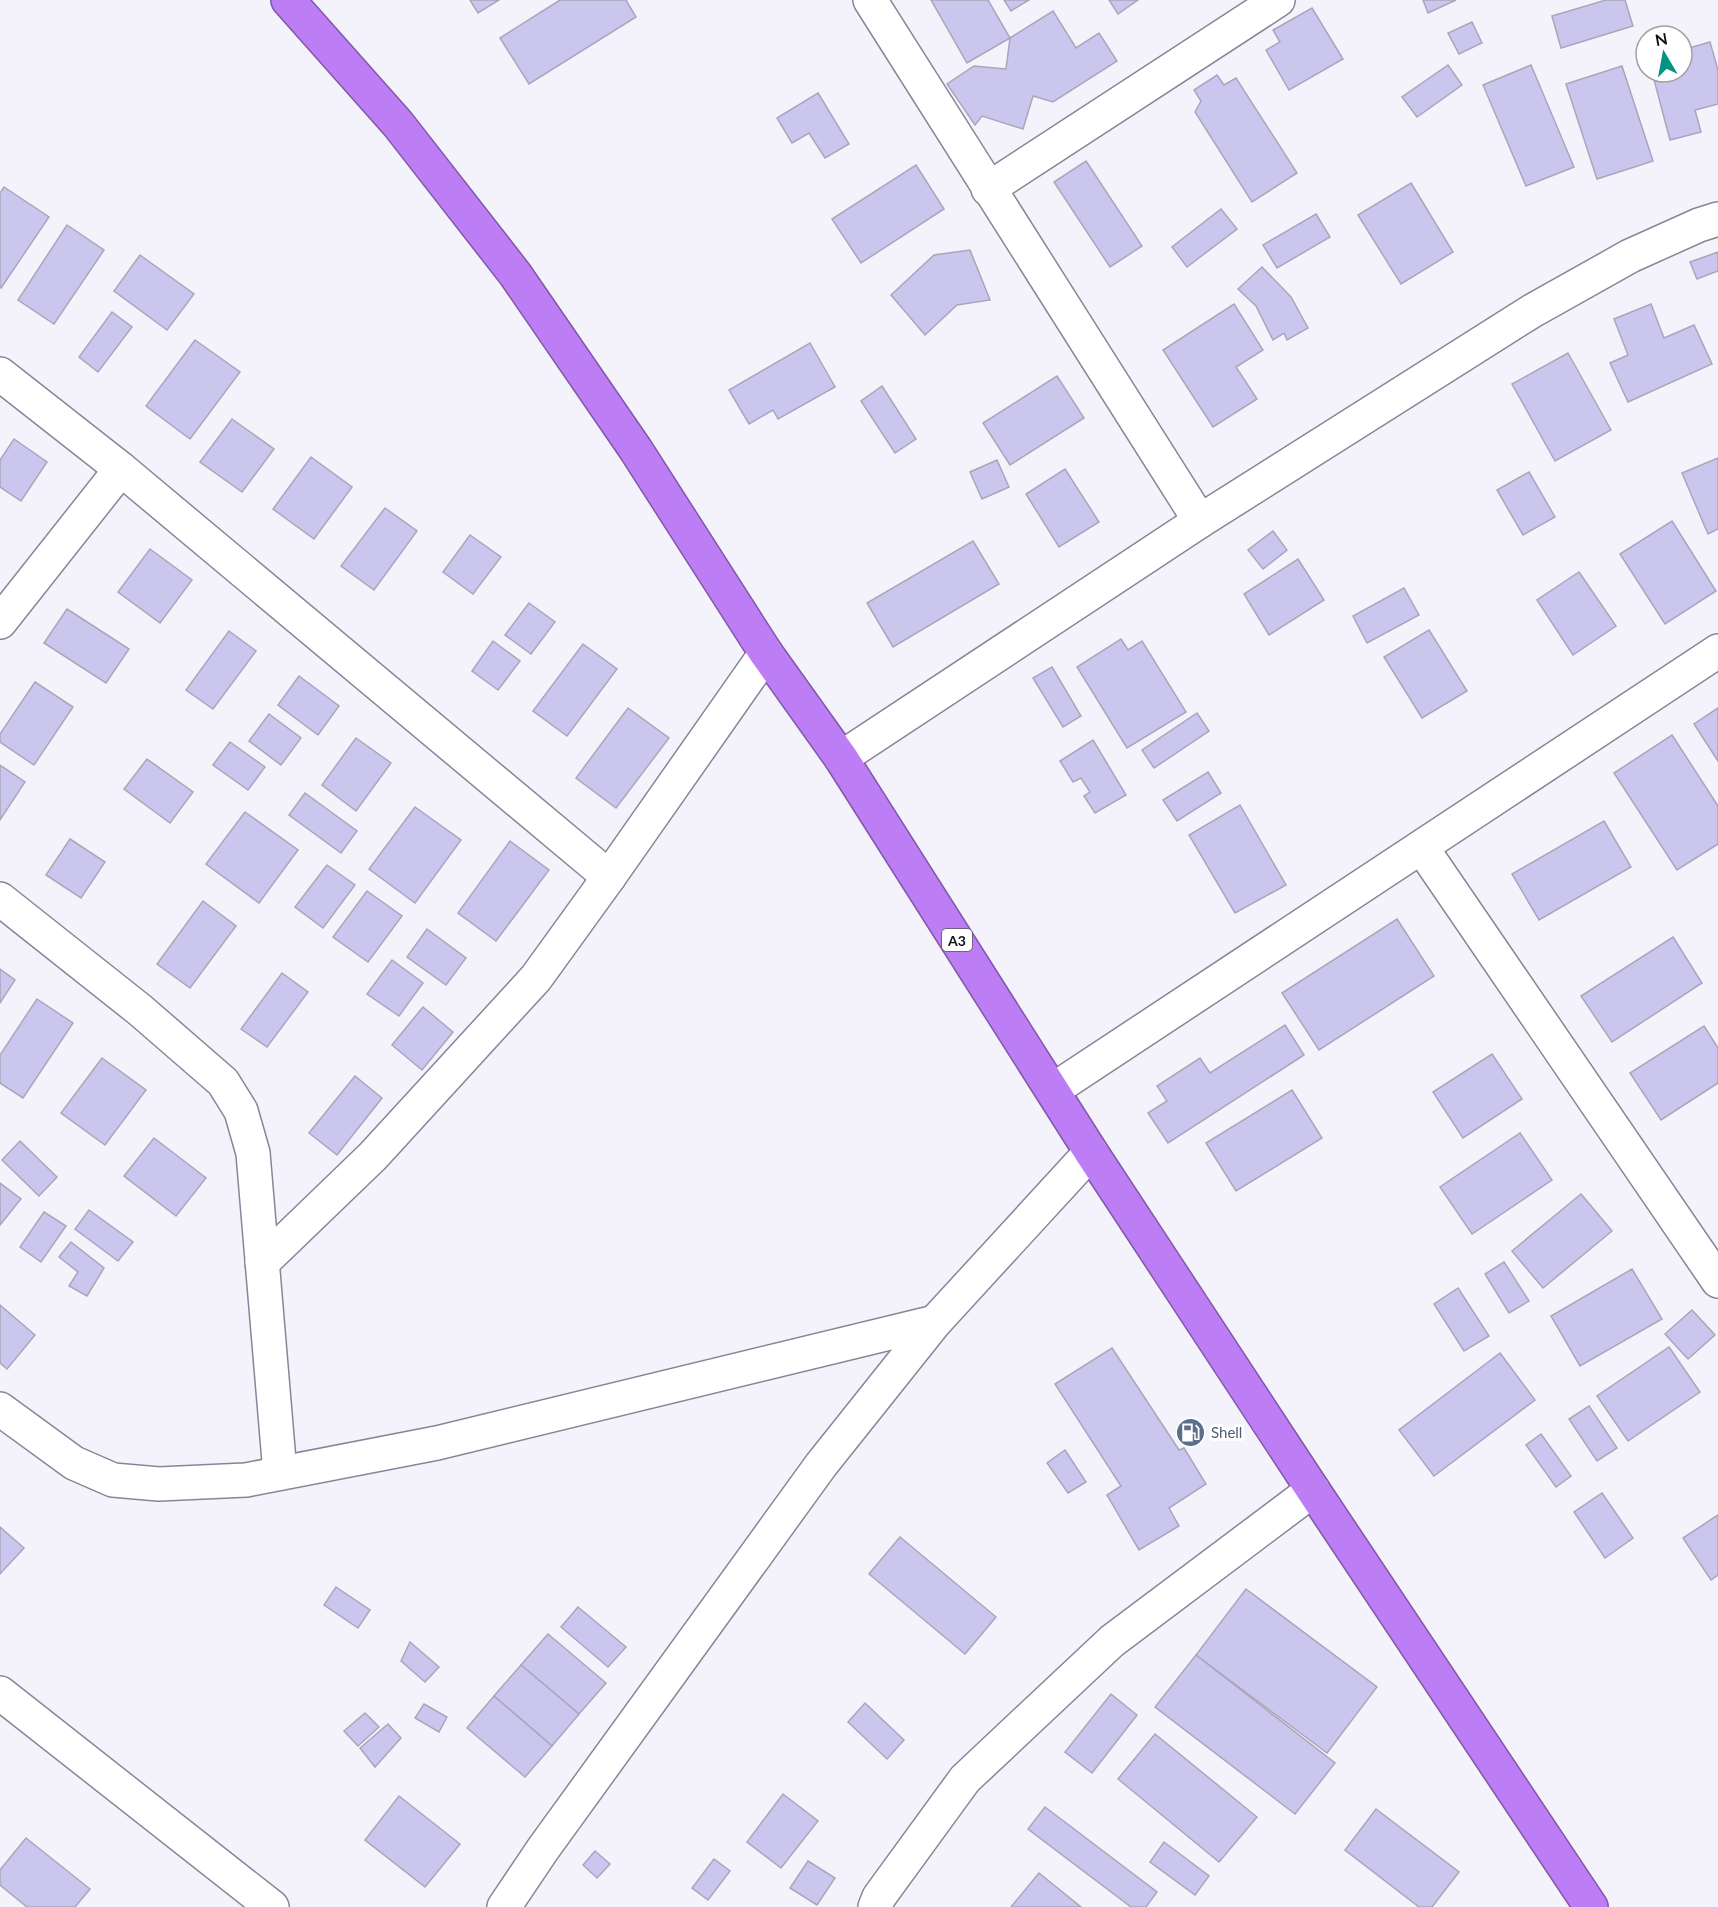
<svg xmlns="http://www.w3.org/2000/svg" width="1718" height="1907" viewBox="0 0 1718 1907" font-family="Lato,sans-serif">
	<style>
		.building { fill: #cbc6ee; stroke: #a9a6bb; stroke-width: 1.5 }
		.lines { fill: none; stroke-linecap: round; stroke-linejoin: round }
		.street-casing { stroke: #888599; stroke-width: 36 }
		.highway-casing { stroke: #8158a7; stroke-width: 36 }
		.street { stroke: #fff; stroke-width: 33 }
		.highway { stroke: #bd7ef5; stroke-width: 33 }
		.labels { text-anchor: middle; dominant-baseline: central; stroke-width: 6; stroke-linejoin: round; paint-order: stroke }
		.shield { fill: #fff; stroke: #58585d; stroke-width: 1.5 }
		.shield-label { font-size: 14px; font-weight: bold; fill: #111017 }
		.service-label { font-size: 15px; fill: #4e5e75; stroke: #fff; text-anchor: start }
	</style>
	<rect width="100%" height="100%" fill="#f4f3fc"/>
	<!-- building -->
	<g class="building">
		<polygon points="470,0 499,0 478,13"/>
		<polygon points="560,0 626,0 636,17 529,84 500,38"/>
		<polygon points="931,0 988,0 1010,38 967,63"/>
		<polygon points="1004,0 1029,0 1011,11"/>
		<polygon points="1109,0 1138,0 1118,14"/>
		<polygon points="1423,0 1456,0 1428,13"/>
		<polygon points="1606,0 1625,0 1633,26 1561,48 1552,16"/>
		<polygon points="1312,8 1343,59 1289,90 1266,50 1280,42 1273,30"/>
		<polygon points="1053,11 1076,48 1099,33 1117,61 1053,102 1033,96 1023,129 982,116 975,125 947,84 974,66 1006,69 1010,38"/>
		<polygon points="1472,22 1482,43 1459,54 1448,33"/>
		<polygon points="1710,42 1718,70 1718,104 1695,110 1701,132 1670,140 1652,72 1682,72 1682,50"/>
		<polygon points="1448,65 1462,85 1417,117 1402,97"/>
		<polygon points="1531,65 1574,167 1526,186 1483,85"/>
		<polygon points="1622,66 1653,161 1597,179 1566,84"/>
		<polygon points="1217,75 1224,85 1236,78 1297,173 1252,202 1195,112 1201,101 1194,90"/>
		<polygon points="818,93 849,144 825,158 809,133 792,143 777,118"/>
		<polygon points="1086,161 1142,246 1110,267 1054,182"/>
		<polygon points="916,165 944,209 861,263 832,219"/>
		<polygon points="1411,183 1453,252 1401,284 1358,215"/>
		<polygon points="4,187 49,217 1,288 0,287 0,193"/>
		<polygon points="1221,209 1237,229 1187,267 1172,247"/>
		<polygon points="1316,214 1330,237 1277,268 1263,245"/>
		<polygon points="67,225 104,250 54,324 18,300"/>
		<polygon points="970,250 990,300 957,305 925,335 891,295 934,255"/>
		<polygon points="1718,252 1718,271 1697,279 1690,262"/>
		<polygon points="140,255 194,294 167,330 114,291"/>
		<polygon points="1262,267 1291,297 1308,328 1287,340 1284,333 1273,340 1256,306 1238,289"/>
		<polygon points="1234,304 1263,350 1236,367 1257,399 1213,427 1163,350"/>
		<polygon points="1651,304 1664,338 1694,325 1712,364 1628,402 1610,363 1628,355 1614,319"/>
		<polygon points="112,312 132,327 98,372 79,357"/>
		<polygon points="195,340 240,372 190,439 146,406"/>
		<polygon points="810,343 835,387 778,419 773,410 749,424 729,390"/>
		<polygon points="1568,353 1611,430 1555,461 1512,384"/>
		<polygon points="1057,376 1084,418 1010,465 983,423"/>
		<polygon points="882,386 916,439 895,453 861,401"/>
		<polygon points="232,419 274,449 242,492 200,462"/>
		<polygon points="14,439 47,462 21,501 0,487 0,460"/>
		<polygon points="311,457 352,487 314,539 273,509"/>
		<polygon points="1718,458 1718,529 1708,534 1682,473"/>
		<polygon points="997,460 1009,487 982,499 970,472"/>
		<polygon points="1065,469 1099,522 1059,547 1026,494"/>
		<polygon points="1529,472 1555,517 1523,535 1497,490"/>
		<polygon points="385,508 417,531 374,590 341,566"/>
		<polygon points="1672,521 1716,591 1665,624 1620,554"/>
		<polygon points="1273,531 1287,550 1263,569 1248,550"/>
		<polygon points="470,535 501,557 473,594 443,572"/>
		<polygon points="973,541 999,584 893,647 867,603"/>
		<polygon points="150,549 192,580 160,623 118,592"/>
		<polygon points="1298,559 1324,600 1269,635 1244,594"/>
		<polygon points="1579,572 1616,626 1573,655 1537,600"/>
		<polygon points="1404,588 1419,615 1367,643 1353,616"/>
		<polygon points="529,603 555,622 531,654 505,635"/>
		<polygon points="67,609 129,649 106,683 44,643"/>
		<polygon points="1429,630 1467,691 1422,718 1384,657"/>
		<polygon points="229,631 256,651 213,709 186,690"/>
		<polygon points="1121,639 1128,650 1142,641 1186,712 1127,748 1077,667"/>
		<polygon points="493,641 520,661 498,690 472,671"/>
		<polygon points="583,644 617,669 567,736 533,711"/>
		<polygon points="1052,667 1081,716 1063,727 1033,678"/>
		<polygon points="299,676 339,706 318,735 278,705"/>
		<polygon points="35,682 73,707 34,765 0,742 0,734"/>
		<polygon points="628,708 669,738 616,808 576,778"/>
		<polygon points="1718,708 1718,761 1694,724"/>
		<polygon points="1197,713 1209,731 1154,768 1142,750"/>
		<polygon points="269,714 301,738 281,765 249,741"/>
		<polygon points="1672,735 1718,806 1718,844 1677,870 1614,773"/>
		<polygon points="356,738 391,763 356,811 322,785"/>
		<polygon points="1093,740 1126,795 1095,813 1084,796 1090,792 1081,778 1073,782 1060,761"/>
		<polygon points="230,742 265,767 248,790 213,765"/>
		<polygon points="147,759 193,792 170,823 124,789"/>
		<polygon points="0,765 25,782 0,820"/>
		<polygon points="1208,772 1221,793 1177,821 1163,800"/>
		<polygon points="305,793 357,831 341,853 289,815"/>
		<polygon points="1240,805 1286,885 1235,913 1189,835"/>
		<polygon points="415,807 461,840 415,903 369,869"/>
		<polygon points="245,812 298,850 259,903 206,864"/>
		<polygon points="1604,821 1631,867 1539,920 1512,874"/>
		<polygon points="70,839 105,862 81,898 46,875"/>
		<polygon points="510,841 549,870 496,941 458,913"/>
		<polygon points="327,865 355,885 323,928 295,907"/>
		<polygon points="367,891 402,916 368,962 333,937"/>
		<polygon points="203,901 236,926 190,988 157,964"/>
		<polygon points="1397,919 1434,976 1319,1050 1282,993"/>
		<polygon points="427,929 466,958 446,985 407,957"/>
		<polygon points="1673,937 1702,983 1612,1042 1581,996"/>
		<polygon points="392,960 423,983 399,1016 367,994"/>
		<polygon points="0,969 15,980 0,1003"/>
		<polygon points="282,973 308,992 267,1047 241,1029"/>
		<polygon points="37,999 73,1023 23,1098 0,1083 0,1055"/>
		<polygon points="423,1007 453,1032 422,1070 392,1045"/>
		<polygon points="1285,1025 1304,1055 1168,1143 1148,1113 1167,1101 1157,1086 1200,1058 1210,1073"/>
		<polygon points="1704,1026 1718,1048 1718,1083 1661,1120 1630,1073"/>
		<polygon points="1492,1054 1522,1099 1463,1138 1433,1092"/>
		<polygon points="102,1058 146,1090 105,1145 61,1113"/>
		<polygon points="355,1076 382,1098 337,1155 309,1133"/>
		<polygon points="1292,1090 1322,1138 1236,1191 1206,1143"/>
		<polygon points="1520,1133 1552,1180 1472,1234 1440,1187"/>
		<polygon points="154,1138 206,1178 176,1216 124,1176"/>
		<polygon points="20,1141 57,1177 39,1196 2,1160"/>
		<polygon points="0,1183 21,1199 0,1225"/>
		<polygon points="1581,1194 1612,1231 1543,1288 1512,1251"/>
		<polygon points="89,1210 133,1242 118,1261 75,1229"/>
		<polygon points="44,1212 66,1226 41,1262 20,1247"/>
		<polygon points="71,1242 104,1268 87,1296 69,1286 78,1272 59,1257"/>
		<polygon points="1504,1262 1529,1301 1509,1313 1485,1274"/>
		<polygon points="1632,1269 1662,1319 1580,1366 1551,1316"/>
		<polygon points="1458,1288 1489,1336 1464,1351 1434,1304"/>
		<polygon points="0,1305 35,1335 7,1369 0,1363"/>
		<polygon points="1692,1310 1715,1335 1688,1359 1665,1334"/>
		<polygon points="1669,1347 1700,1392 1628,1441 1597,1396"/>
		<polygon points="1112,1348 1179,1450 1184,1448 1206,1484 1169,1508 1179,1526 1139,1550 1107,1495 1121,1486 1055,1384"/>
		<polygon points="1500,1353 1535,1400 1434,1476 1399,1430"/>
		<polygon points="1589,1406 1617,1448 1597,1461 1569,1419"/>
		<polygon points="1541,1434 1571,1476 1556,1487 1526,1445"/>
		<polygon points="1065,1450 1086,1482 1068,1493 1047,1463"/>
		<polygon points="1602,1493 1633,1538 1605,1558 1574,1512"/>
		<polygon points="1718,1515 1718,1575 1711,1580 1683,1538"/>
		<polygon points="0,1527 24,1548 0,1574"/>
		<polygon points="900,1537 996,1617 965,1654 869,1574"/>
		<polygon points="336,1587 370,1610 358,1628 324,1605"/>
		<polygon points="1246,1589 1377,1687 1327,1753 1196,1655"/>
		<polygon points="578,1607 626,1647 608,1667 561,1627"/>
		<polygon points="548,1634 606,1683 579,1714 521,1665"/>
		<polygon points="410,1642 439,1667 425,1682 401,1661"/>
		<polygon points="1196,1655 1335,1763 1295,1814 1155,1707"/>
		<polygon points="521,1665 579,1714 552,1746 494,1696"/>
		<polygon points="1111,1694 1137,1715 1092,1773 1065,1752"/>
		<polygon points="494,1696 552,1746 525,1777 467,1728"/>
		<polygon points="865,1703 904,1740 887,1759 848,1722"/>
		<polygon points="424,1704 447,1717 439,1732 415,1718"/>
		<polygon points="365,1713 379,1727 358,1746 344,1731"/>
		<polygon points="388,1724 401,1738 375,1767 360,1748"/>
		<polygon points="1155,1734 1257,1817 1219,1862 1118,1779"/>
		<polygon points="783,1794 818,1821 781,1868 747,1842"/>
		<polygon points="399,1796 460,1844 425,1887 365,1840"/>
		<polygon points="1045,1807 1157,1892 1146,1907 1131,1907 1028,1829"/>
		<polygon points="1376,1809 1459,1872 1432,1907 1419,1907 1345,1850"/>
		<polygon points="26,1838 90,1889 75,1907 27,1907 0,1885 0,1870"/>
		<polygon points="1164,1842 1209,1876 1195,1895 1150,1862"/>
		<polygon points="595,1851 610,1864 597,1878 583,1865"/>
		<polygon points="714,1859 730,1871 708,1900 692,1888"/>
		<polygon points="808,1861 835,1878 817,1905 790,1888"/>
		<polygon points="1039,1873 1081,1907 1011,1907"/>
	</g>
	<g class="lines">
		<defs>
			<g id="street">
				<polyline points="870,0 1200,521"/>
				<polyline points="988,189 1278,0"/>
				<polyline points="0,374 121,469 609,877"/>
				<polyline points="0,622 121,469"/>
				<polyline points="841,758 1200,521 1532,311 1630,256 1699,225 1718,219"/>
				<polyline points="1422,848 1718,1281"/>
				<polyline points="0,899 140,1010 223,1082 241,1111 253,1153 280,1473"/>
				<polyline points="1053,1090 1718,651"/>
				<polyline points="262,1263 373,1156 536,978 609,877 766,653"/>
				<polyline points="0,1409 74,1463 113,1480 159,1484 246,1480 437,1443 935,1322"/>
				<polyline points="0,1693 272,1907"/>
				<polyline points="504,1907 543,1849 821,1465 935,1322 1091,1152"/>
				<polyline points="875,1907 879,1897 965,1779 1112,1641 1313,1490"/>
			</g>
			<polyline id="highway" points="288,0 398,124 515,274 636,450 766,653 841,758 1091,1152 1313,1490 1591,1907"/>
		</defs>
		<!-- street casing -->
		<use href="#street" class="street-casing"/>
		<!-- highway casing -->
		<use href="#highway" class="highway-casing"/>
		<!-- street -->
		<use href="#street" class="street"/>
		<!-- highway -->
		<use href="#highway" class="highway"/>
	</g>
	<!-- icons -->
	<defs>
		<symbol id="fuel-disc" viewBox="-11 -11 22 22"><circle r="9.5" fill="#5c6f8a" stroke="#fff"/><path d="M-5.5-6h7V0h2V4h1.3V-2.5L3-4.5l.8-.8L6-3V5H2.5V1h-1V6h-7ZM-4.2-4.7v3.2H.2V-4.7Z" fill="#fff"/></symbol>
	</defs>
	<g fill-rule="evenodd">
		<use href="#fuel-disc" x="1174" y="1416" width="33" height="33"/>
	</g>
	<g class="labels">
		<!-- shield labels -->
		<rect class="shield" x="942" y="929" width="30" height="22" rx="4.5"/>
		<g class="shield-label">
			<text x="957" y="940">A3</text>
		</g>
		<!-- service labels -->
		<g class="service-label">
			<text x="1211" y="1432">Shell</text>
		</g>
	</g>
	<!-- north arrow -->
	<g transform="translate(1664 54) rotate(350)"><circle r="28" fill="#ffffff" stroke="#a09fa2" stroke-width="1.5"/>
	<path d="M0-4.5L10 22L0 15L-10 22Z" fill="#019483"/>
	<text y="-9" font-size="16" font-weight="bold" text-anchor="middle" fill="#111017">N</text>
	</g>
</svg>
